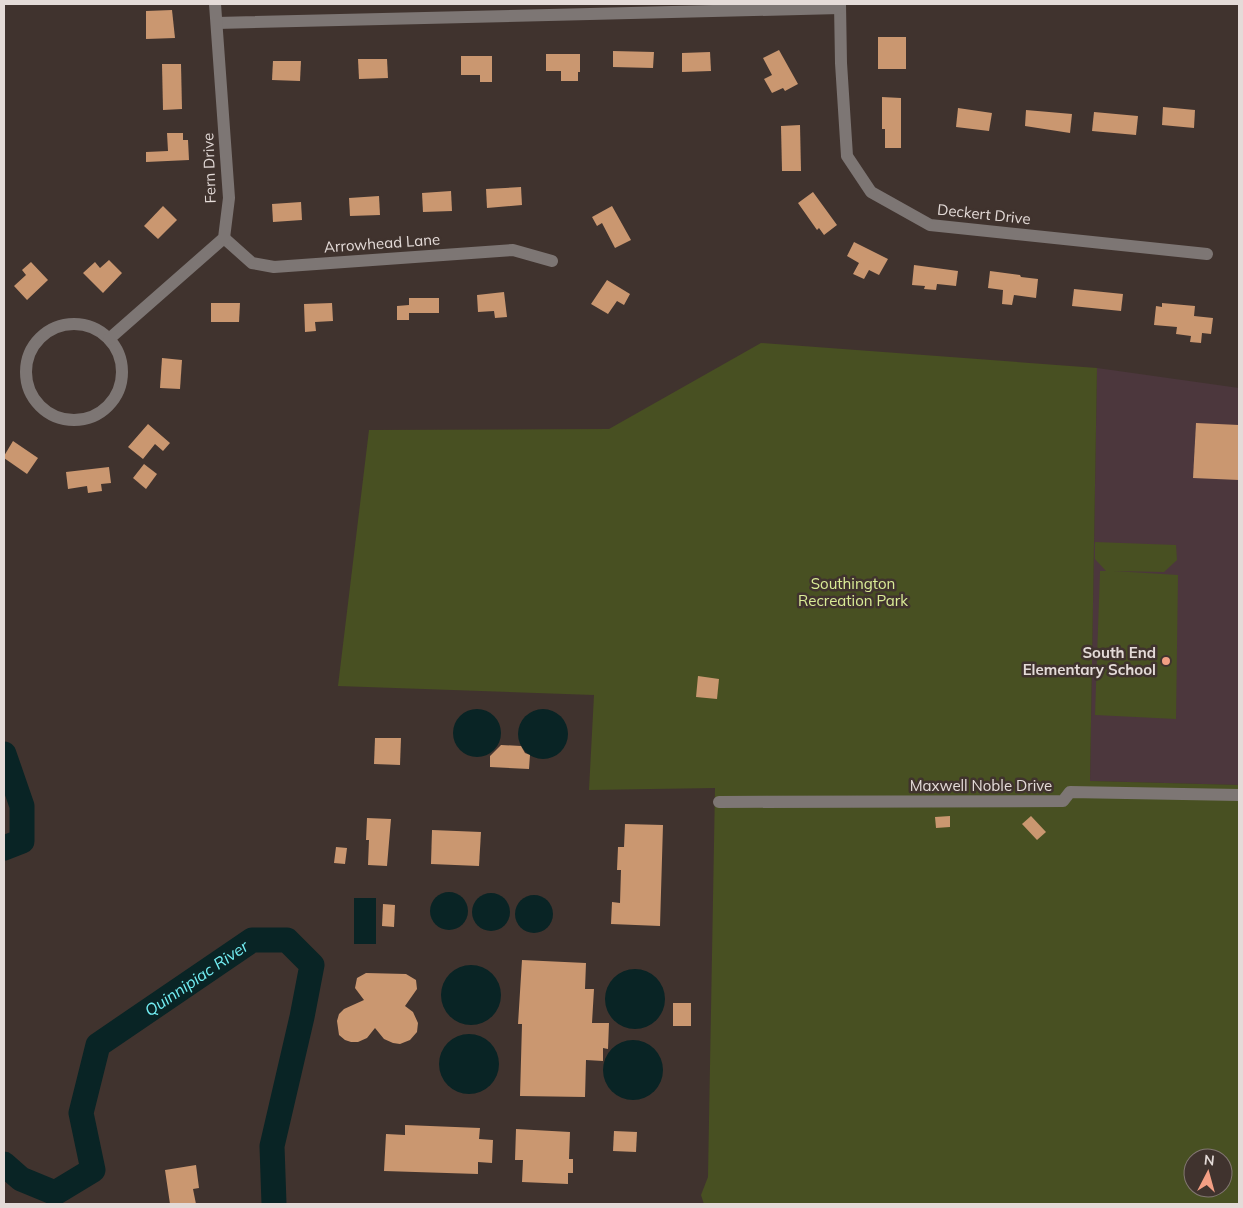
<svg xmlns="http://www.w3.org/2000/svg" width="1243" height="1208" viewBox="0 0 1243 1208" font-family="Mulish,sans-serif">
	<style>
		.education { fill: #4c373d }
		.park { fill: #485022; fill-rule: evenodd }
		.water { fill: #092425 }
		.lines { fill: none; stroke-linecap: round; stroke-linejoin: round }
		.river { stroke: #092425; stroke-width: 25 }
		.building { fill: #ca9770 }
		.minor { stroke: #7d7674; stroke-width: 12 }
		.poi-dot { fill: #f39f84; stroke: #40332e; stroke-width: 2 }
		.labels { text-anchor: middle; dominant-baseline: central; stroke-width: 5; stroke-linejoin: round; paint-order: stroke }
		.street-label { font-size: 15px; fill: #e4dbd8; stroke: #40332e }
		.park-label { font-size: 15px; fill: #daec96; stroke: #40332e }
		.poi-label { font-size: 15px; font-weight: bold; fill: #e4dbd8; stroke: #40332e; text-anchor: end }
		.water-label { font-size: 16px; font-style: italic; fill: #73eff4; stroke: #40332e }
	</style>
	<rect width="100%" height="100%" fill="#40332e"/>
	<!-- education -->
	<polygon class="education" points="1097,368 1239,388 1239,785 1090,781"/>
	<!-- park -->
	<g class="park">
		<path d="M761 343 1097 368 1090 781 1239 785V1204H704L701 1195 708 1177 715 788 589 790 594 695 338 686 369 430 609 429ZM1193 1158H1223V1188H1193Z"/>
		<polygon points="1095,542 1176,545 1177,560 1164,572 1114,571 1178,575 1176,719 1095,715 1100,571 1106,571 1095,559"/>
	</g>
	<!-- water -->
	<g class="water">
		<circle cx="477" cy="733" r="24"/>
		<circle cx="543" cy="734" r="25"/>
		<circle cx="449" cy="911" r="19"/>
		<circle cx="491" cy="912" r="19"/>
		<circle cx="534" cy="914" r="19"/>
		<rect x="354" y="898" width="22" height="46"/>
		<circle cx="471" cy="995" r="30"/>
		<circle cx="635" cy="999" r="30"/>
		<circle cx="469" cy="1064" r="30"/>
		<circle cx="633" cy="1070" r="30"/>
	</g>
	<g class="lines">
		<!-- river -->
		<g class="river">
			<polyline points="4,754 22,806 22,841 4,848"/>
			<path id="s1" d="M4 1164 21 1179 55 1193 93 1170 81 1113 98 1045 252 940H287L312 965 302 1017 272 1146 274 1204"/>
		</g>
	</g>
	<!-- building -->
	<g class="building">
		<polygon points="172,10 175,38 146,39 146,11"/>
		<rect x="878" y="37" width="28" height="32"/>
		<polygon points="779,50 798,84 785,91 783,88 772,93 764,79 772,75 763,58"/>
		<polygon points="613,51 654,52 653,68 613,67"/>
		<polygon points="710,52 711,71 682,72 682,53"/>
		<polygon points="546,54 580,54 580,72 578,72 578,81 561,81 561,71 546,71"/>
		<polygon points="461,56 492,56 492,82 480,82 480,75 461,75"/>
		<polygon points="358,59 387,59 388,78 359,79"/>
		<polygon points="273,61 301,61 300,81 272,80"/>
		<polygon points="162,64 181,64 182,109 163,110"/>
		<polygon points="882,97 901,98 901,148 885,148 885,129 882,129"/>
		<polygon points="1163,107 1195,110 1194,128 1162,125"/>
		<polygon points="958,108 992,113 989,131 956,127"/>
		<polygon points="1026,110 1072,114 1070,133 1025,126"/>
		<polygon points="1094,112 1138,116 1136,135 1092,131"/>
		<polygon points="800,125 801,171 782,171 781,126"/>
		<polygon points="167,133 183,133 183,140 188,140 189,160 146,162 146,152 168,151"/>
		<polygon points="521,187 522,205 487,208 486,189"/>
		<polygon points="451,191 452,211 423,212 422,193"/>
		<polygon points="813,192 837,225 824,235 819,228 817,230 798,203"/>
		<polygon points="379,196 380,215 350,216 349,198"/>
		<polygon points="301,202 302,220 273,222 272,204"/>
		<polygon points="163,206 177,220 158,239 144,226"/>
		<polygon points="612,206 631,240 615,248 602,223 597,226 592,217"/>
		<polygon points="854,242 888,259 879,275 869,270 864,279 853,274 859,263 847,256"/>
		<polygon points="109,260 122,273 103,293 83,273 95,262 100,268"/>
		<polygon points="31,262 48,280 27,300 14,286 26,275 22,270"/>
		<polygon points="914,265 958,271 956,286 937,284 936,290 924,289 925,286 912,285"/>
		<polygon points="990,271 1020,275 1021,277 1038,279 1036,298 1014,295 1012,305 1002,304 1003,290 988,288"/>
		<polygon points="607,280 630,294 624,305 617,301 608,314 591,304"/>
		<polygon points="1074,289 1123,294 1121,311 1072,306"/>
		<polygon points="504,292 507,317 495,318 494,311 478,312 477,295"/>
		<rect x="409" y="298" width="30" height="15"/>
		<polygon points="211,303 240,303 239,322 211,322"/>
		<polygon points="332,303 333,321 315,322 316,331 305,332 304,304"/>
		<polygon points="1162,303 1195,306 1194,316 1213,318 1211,334 1202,333 1201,343 1190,342 1191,336 1176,334 1177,327 1154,325 1156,306 1162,307"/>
		<polygon points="409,305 409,320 397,320 397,306"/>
		<polygon points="162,358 182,360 180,389 160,388"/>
		<polygon points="1196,423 1239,425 1239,480 1193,478"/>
		<polygon points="148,424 170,443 163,451 155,444 143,459 128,447"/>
		<polygon points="13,441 38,458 27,474 4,458 4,456"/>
		<polygon points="144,464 157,474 146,489 133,478"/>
		<polygon points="109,467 111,483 101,484 102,491 88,493 87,486 68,489 66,472"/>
		<polygon points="698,676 719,679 717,699 696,697"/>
		<polygon points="375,738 401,738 400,765 374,764"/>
		<polygon points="501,745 521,746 525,753 530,755 529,769 490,767 490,756"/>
		<polygon points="950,816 950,827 936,828 935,817"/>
		<polygon points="1031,816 1046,832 1037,840 1022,824"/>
		<polygon points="367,818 391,819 387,866 368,865 369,840 366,840"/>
		<polygon points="625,824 663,825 660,926 611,924 612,902 620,903 621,870 617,870 618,847 624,847"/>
		<polygon points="432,830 481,832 479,866 431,864"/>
		<polygon points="336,847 347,848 345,864 334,863"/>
		<polygon points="383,904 395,905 394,927 382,926"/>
		<polygon points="522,960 586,963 585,989 594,989 592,1023 609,1023 608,1049 603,1048 603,1061 586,1060 585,1097 520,1096 522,1024 518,1024"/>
		<polygon points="366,973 406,974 416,980 417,989 405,1006 413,1012 418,1023 417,1032 410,1040 400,1044 393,1043 384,1039 375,1028 367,1038 358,1042 351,1042 345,1040 339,1035 337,1021 339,1014 344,1009 364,1000 355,988 357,978"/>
		<rect x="673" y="1003" width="18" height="23"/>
		<polygon points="405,1125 480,1128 479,1139 493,1140 492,1163 478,1162 478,1174 384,1171 386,1134 405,1135"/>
		<polygon points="516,1129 570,1132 569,1159 573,1159 573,1173 568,1173 568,1184 522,1182 523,1160 515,1160"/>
		<polygon points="614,1131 637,1132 636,1152 613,1151"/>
		<polygon points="196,1165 199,1188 193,1189 196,1204 170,1204 165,1170"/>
	</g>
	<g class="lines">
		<!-- minor -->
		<g class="minor">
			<polyline points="840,4 841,63 847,156 871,192 930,225 1207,254"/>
			<polyline points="217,23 840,8"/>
			<polyline points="224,238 252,263 274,267 513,250 552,261"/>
			<circle cx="74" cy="372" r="48"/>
			<polyline points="109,339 224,238 229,198 215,4"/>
			<polyline points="719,802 1063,801 1070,792 1239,795"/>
		</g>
	</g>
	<!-- markers -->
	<circle class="poi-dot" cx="1166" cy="661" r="5"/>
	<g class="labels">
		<!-- street labels -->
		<g class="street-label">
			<text transform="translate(209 168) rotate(-92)">Fern Drive</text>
			<text transform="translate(984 214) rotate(6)">Deckert Drive</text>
			<text transform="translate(382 243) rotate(-4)">Arrowhead Lane</text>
			<text x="981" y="785">Maxwell Noble Drive</text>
		</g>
		<!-- park labels -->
		<g class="park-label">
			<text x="853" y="583">Southington<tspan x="853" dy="17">Recreation Park</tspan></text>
		</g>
		<!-- poi labels -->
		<g class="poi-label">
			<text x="1156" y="652">South End<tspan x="1156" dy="17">Elementary School</tspan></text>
		</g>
		<!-- water labels -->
		<g class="water-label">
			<text stroke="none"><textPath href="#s1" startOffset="351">Quinnipiac River</textPath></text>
		</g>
	</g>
	<!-- border -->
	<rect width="1243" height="1208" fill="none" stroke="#e4dbd8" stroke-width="10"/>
	<!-- north arrow -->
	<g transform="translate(1208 1173) rotate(6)"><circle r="24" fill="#40332e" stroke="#827672"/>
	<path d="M0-4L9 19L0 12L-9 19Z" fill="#f39f84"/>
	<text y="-8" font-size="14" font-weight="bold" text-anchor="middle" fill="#e4dbd8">N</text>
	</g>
</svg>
